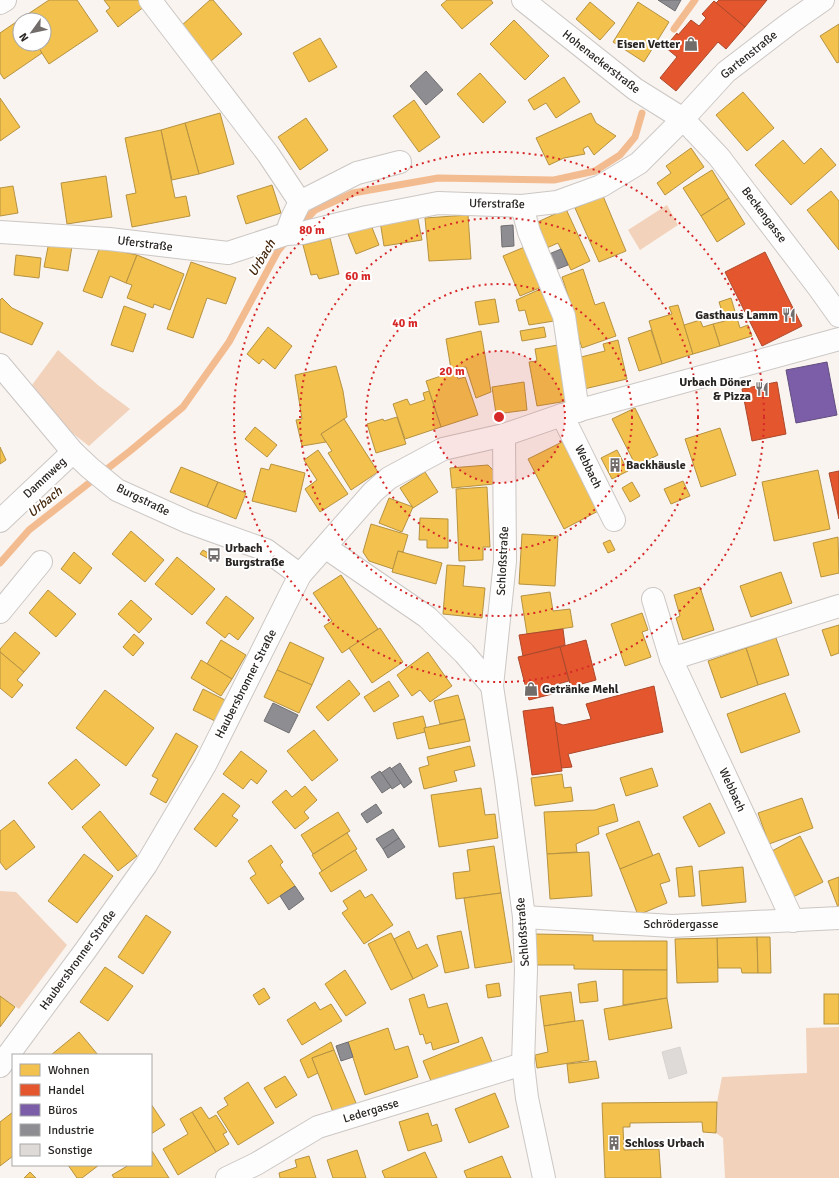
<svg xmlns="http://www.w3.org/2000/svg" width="839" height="1178" viewBox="0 0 839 1178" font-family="Signika,sans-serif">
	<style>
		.green { fill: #f2d2ba }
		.homes { fill: #f2c14e; stroke: #b69241 }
		.shops { fill: #e4572e; stroke: #ac482b }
		.offices { fill: #7b5ea7; stroke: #624d7f }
		.industry { fill: #8d8d92; stroke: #6f6e71 }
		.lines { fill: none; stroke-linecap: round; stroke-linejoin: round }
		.stream { stroke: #f3bb90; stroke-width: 7 }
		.building { fill: #dedad7; stroke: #d8d4d1 }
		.minor-casing { stroke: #cbc7c4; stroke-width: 24 }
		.minor { stroke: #fefdfd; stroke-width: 22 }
		.ring { fill: none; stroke: #d62828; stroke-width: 2; stroke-dasharray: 2 4 }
		.labels { text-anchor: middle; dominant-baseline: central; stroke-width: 4; stroke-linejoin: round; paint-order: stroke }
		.poi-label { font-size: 12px; font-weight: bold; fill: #292523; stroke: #fff; text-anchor: start }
		.street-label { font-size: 12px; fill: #292523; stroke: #fff }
		.water-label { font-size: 13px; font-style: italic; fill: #45270d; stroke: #fff }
		.centre { fill: #d62828; stroke: #fff; stroke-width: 2 }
		.ring-label { font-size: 12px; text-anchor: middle; font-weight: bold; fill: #d62828; stroke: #fff; stroke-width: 4; stroke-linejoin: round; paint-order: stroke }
	</style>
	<rect width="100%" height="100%" fill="#f9f4f0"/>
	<!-- green -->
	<g class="green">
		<polygon points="667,205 678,225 640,250 628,230"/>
		<polygon points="58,350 99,386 130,409 89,446 71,432 32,385"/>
		<polygon points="0,891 16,892 67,945 19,1009 0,996"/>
		<polygon points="839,1027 839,1178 725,1178 723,1138 716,1133 717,1102 722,1077 807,1073 806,1028"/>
	</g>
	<!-- homes -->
	<g class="homes">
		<polygon points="49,0 77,0 98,31 49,64 36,44 44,44 44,20 19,20"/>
		<polygon points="104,0 140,0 145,6 118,27 106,11 110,8"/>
		<polygon points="210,0 213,0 242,34 211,61 181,26"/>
		<polygon points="447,0 491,0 493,3 462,29 441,5"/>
		<polygon points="590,2 615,23 600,40 576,19"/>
		<polygon points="638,2 669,22 644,62 613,42"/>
		<polygon points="19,20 20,44 36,44 42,53 4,79 0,73 0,33"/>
		<polygon points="514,20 549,56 525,80 490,44"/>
		<polygon points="839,24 839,62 837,63 820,36"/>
		<polygon points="320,38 337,67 309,82 293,53"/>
		<polygon points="480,73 506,102 483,123 457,94"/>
		<polygon points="564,77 580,102 556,118 546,103 534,110 528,100"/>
		<polygon points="743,92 774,128 747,151 716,115"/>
		<polygon points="0,98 20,127 0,141"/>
		<polygon points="414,100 440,137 419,152 393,116"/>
		<polygon points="220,113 234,164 199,174 185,123"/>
		<polygon points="591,113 596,123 616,136 594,155 588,146 583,149 585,154 564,158 549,165 536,138"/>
		<polygon points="306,118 328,150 300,170 278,137"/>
		<polygon points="185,123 199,174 172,180 161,130"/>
		<polygon points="161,130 175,198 186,196 190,216 132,227 126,195 136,193 125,138"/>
		<polygon points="783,140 804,164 821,148 836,165 791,205 755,165"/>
		<polygon points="691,148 704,167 665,195 657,183 671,173 666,166"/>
		<polygon points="712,170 729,198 701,216 683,188"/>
		<polygon points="106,176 112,217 67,224 61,183"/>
		<polygon points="272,185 281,213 246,224 237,196"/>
		<polygon points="13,186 18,213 0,216 0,188"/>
		<polygon points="831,191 839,201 839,250 807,210"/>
		<polygon points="603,196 626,251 599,262 575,208"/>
		<polygon points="729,198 745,224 717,242 701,216"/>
		<polygon points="566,209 590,261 571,270 558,243 542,250 531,225"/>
		<polygon points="417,214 422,240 384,246 380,221"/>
		<polygon points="468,215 471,259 429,261 425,218"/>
		<polygon points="371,225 379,245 356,254 348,234"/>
		<polygon points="330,238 339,274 319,279 317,274 311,275 303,245"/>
		<polygon points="49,242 72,246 68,271 44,267"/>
		<polygon points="527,246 544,286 520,296 503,256"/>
		<polygon points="100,247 137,255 126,283 110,276 102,298 83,291"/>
		<polygon points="16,255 41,258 39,278 14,275"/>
		<polygon points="137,255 184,274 170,310 154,304 153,308 127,298 132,285 126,283"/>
		<polygon points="191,262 236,278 226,304 207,298 193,338 167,329"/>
		<polygon points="583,269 595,305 604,302 616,336 582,348 571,315 574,314 562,277"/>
		<polygon points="545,287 554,321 529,325 525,310 519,311 516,300"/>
		<polygon points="2,298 12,308 43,323 32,345 0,332 0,300"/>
		<polygon points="731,298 740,328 748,325 752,336 720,346 713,324 725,321 719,302"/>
		<polygon points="495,299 499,322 479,325 475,302"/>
		<polygon points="678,305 693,354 662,364 649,321 672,314 669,307"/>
		<polygon points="124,306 146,314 133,352 111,345"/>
		<polygon points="700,320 703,327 713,324 720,346 693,354 684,325"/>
		<polygon points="268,327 292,346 275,369 263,359 259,364 247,354"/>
		<polygon points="544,327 546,337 522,341 520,331"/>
		<polygon points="651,330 662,364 639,371 628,338"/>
		<polygon points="481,331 491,392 476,398 466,367 451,369 446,339"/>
		<polygon points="618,340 627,379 584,389 577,358 605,351 603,344"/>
		<polygon points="558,345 567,401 537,406 529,362 537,361 535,349"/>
		<polygon points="336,366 343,391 347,417 321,434 326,442 302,446 296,420 302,419 295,375"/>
		<polygon points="456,371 458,379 465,377 478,415 441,427 426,381"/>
		<polygon points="524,382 527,410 496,414 492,387"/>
		<polygon points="429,391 441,427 405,439 393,404 407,399 410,405 425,400 423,393"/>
		<polygon points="635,408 658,455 636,466 612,419"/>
		<polygon points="397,417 406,444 376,453 367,424 383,419 384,421"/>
		<polygon points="344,419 378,472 351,490 328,453 332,451 321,434"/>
		<polygon points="255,427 277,445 267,457 245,439"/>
		<polygon points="720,428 736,475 701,487 685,439"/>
		<polygon points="568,439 604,508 564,529 528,459"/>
		<polygon points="0,447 6,460 0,464"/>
		<polygon points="318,450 348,494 320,512 305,489 317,480 304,460"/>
		<polygon points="617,450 628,471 612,479 601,458"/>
		<polygon points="271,464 305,473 296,512 252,501 261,468 269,470"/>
		<polygon points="488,465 494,471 494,484 452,488 450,468"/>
		<polygon points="181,467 218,482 207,507 170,492"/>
		<polygon points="818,470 830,529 774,541 762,482"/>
		<polygon points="425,472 438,492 413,508 400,488"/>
		<polygon points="683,481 690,496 671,504 664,489"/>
		<polygon points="218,482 246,493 236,519 207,507"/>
		<polygon points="632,482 640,496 630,502 622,488"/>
		<polygon points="487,487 490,547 483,547 483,560 459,561 456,489"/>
		<polygon points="389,498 413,507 402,532 379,523"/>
		<polygon points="420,518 448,519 448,548 427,548 427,540 419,540"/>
		<polygon points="371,524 408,535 403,552 398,551 393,569 369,561 363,552"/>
		<polygon points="131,531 164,560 145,582 112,554"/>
		<polygon points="522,534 558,536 555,586 519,584"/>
		<polygon points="838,537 839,573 821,577 813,543"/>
		<polygon points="610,540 615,550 608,553 603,543"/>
		<polygon points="203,550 213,556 211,560 200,554"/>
		<polygon points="398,551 442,563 436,584 392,572"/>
		<polygon points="74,552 92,568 80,584 61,569"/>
		<polygon points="177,557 215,589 192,615 155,584"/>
		<polygon points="447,565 465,566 463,586 485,588 482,618 443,614"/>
		<polygon points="781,572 792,603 751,617 740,586"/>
		<polygon points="341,575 378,629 342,653 324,626 332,621 313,593"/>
		<polygon points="700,587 714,630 683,640 676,618 680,616 674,595"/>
		<polygon points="48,590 76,614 56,637 29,613"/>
		<polygon points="550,592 553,611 570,609 573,627 527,634 521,596"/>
		<polygon points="226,596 254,618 238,640 229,633 225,638 206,623"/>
		<polygon points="131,600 152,619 139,633 118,614"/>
		<polygon points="642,613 648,630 642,632 651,657 625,666 611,624"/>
		<polygon points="839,625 839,653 831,656 822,630"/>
		<polygon points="380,628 403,662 372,683 349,648"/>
		<polygon points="15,632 40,653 24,672 0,652 0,649"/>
		<polygon points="134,634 144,643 133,656 123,647"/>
		<polygon points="776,638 789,675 758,685 746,648"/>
		<polygon points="221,640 246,655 232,679 207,664"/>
		<polygon points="290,642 324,658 312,685 277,670"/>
		<polygon points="746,648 758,685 721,698 708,661"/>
		<polygon points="0,652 24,672 17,680 23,685 12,698 0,688"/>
		<polygon points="428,652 452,686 430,702 420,690 412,696 397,675"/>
		<polygon points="201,660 232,679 221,696 191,678"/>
		<polygon points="277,670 312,685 299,713 264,697"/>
		<polygon points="349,680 360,694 328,721 316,707"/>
		<polygon points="389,681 399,696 374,712 364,697"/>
		<polygon points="203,689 225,700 215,721 193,710"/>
		<polygon points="105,690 154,728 126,766 76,728"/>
		<polygon points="785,693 800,732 741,753 727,714"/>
		<polygon points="458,695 465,719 440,724 434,701"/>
		<polygon points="423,716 426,727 424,728 425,732 397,739 393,723"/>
		<polygon points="465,719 470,741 429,749 424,728"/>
		<polygon points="314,730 338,760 312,781 287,751"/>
		<polygon points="176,733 198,746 166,803 150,794 158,779 152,776"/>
		<polygon points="470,746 475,766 454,771 457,781 424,789 419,768 429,765 427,757"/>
		<polygon points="241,751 267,771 257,784 251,779 243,789 223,774"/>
		<polygon points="76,759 100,785 72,810 48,783"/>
		<polygon points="652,768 658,786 626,796 620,778"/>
		<polygon points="562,774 564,788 571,787 573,801 535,806 531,778"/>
		<polygon points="305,786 317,800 304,812 309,818 295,829 272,802 286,790 292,797"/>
		<polygon points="481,788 485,815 495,814 498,838 439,847 431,795"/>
		<polygon points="223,793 240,806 232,816 238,820 216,847 194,829"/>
		<polygon points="802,798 813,828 769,844 758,813"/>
		<polygon points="710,803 725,833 699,847 683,817"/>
		<polygon points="614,804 618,821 598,827 599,834 576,844 577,852 547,854 544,812 595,810"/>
		<polygon points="100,811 137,856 118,871 82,827"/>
		<polygon points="338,812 350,831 313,854 301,835"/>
		<polygon points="14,820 35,847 6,870 0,862 0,831"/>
		<polygon points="639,821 653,856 620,869 606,834"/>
		<polygon points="347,833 357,849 322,871 312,855"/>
		<polygon points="800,836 823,882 793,897 770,852"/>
		<polygon points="271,845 283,862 280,865 295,886 268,904 250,878 256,874 248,861"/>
		<polygon points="494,846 501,893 456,899 453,873 470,871 467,850"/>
		<polygon points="355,850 367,870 331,892 319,873"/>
		<polygon points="589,852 592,896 550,899 547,854"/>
		<polygon points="659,853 670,881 660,884 667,903 638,915 620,869"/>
		<polygon points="84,854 113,876 77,923 48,901"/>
		<polygon points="692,866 695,896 679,897 676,868"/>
		<polygon points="743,867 746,902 702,906 699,871"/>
		<polygon points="839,877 839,910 828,881"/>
		<polygon points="360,890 365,898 372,894 393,925 364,944 342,913 348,909 343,901"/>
		<polygon points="501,893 512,962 475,968 464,898"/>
		<polygon points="146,915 171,932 143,974 118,957"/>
		<polygon points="409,931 417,949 427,944 438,966 413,979 394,939"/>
		<polygon points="461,931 469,968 445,973 437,936"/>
		<polygon points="391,933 413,979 391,990 368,944"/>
		<polygon points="533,934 593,935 593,941 667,941 667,970 574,969 574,965 533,965"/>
		<polygon points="757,937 758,973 742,973 741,968 718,968 717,938"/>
		<polygon points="757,937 770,937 771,973 758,973"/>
		<polygon points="717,938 718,982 677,983 675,939"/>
		<polygon points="105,967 133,986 108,1021 80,1002"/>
		<polygon points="345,970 366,1003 346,1016 325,984"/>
		<polygon points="623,970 667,970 667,998 623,1005"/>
		<polygon points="596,981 598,1001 580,1003 578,984"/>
		<polygon points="499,983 501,996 488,998 486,985"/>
		<polygon points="264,988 270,998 259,1005 253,995"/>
		<polygon points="571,992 575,1021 544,1026 540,996"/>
		<polygon points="424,994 428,1008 447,1003 459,1042 433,1050 431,1042 426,1044 423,1034 420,1035 409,999"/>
		<rect x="824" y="994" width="15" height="30"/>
		<polygon points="0,996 15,1007 0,1027"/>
		<polygon points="667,998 672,1028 609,1040 604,1009"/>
		<polygon points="315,1002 320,1010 331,1004 342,1021 302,1045 287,1020"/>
		<polygon points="583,1020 589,1060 537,1068 535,1055 548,1052 544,1026"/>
		<polygon points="388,1028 395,1050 408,1046 418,1077 365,1095 348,1042"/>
		<polygon points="79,1032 98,1055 51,1055"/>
		<polygon points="482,1037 492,1062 433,1086 423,1061"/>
		<polygon points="331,1042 334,1050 312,1058 318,1073 308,1078 300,1060"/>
		<polygon points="334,1050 356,1103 333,1112 312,1058"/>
		<polygon points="596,1061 599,1078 569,1083 567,1064"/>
		<polygon points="285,1076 297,1095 276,1108 264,1088"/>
		<polygon points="248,1082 274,1123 238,1145 217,1112 228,1105 224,1098"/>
		<polygon points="495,1093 509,1127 469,1143 455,1109"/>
		<polygon points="717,1102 716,1133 703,1132 702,1122 630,1123 630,1127 623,1127 624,1150 659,1149 661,1178 605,1178 602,1103"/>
		<polygon points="151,1104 165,1125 151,1134"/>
		<polygon points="201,1107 209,1119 216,1115 227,1132 223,1134 229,1144 216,1152 192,1112"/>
		<polygon points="13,1112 13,1156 0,1166 0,1122"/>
		<polygon points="192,1112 216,1152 178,1175 163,1149 188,1134 180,1119"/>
		<polygon points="428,1113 432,1126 437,1124 442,1141 408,1151 399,1122"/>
		<polygon points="357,1150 366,1178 333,1178 327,1160"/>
		<polygon points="152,1151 169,1178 114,1178 112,1175 129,1165 151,1165"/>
		<polygon points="425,1152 437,1178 385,1178 382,1171"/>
		<polygon points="309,1156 316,1178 280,1178 279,1173 297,1167 295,1160"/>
		<polygon points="502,1156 511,1178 467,1178 464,1171"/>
		<polygon points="68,1165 99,1165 82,1178 77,1178"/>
		<polygon points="30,1172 36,1178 24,1178"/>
	</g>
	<!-- shops -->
	<g class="shops">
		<polygon points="719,0 767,0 745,27 716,3"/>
		<polygon points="714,1 745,27 726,49 718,42 676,91 660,78 677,57 665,47 677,33 678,35 691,20 699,26 706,18 702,14"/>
		<polygon points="765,252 802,326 762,346 725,272"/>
		<polygon points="777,382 786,434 752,441 742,389"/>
		<polygon points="839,471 839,519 829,473"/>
		<polygon points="563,629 565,645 523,656 519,635"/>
		<polygon points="586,640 596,680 571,687 560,647"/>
		<polygon points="560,647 569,681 554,685 556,693 529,700 518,657"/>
		<polygon points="654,686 663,732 568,754 572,767 561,768 555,722 563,725 591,719 586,704"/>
		<polygon points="553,707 562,771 532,775 523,711"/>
	</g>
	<!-- offices -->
	<polygon class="offices" points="827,362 837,415 796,423 786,370"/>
	<!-- industry -->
	<g class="industry">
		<polygon points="658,0 681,0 675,11"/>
		<polygon points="426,71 443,90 426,105 410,86"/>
		<polygon points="513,225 514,246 502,247 501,226"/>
		<polygon points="561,249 568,265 555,270 549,254"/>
		<polygon points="273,703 298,715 289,733 264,721"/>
		<polygon points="400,763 412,782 404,788 391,769"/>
		<polygon points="390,767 401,783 392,789 381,773"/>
		<polygon points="380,771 391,787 382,793 371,777"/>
		<polygon points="376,804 382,813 367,823 361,814"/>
		<polygon points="393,829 399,838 383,849 376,839"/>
		<polygon points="399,838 405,847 388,858 383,849"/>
		<polygon points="295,886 304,899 289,910 280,896"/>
		<polygon points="348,1042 353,1057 341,1061 336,1046"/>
	</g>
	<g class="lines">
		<!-- stream -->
		<g class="stream">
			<polyline points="674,29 695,0"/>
			<polyline points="298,228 315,210 353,193 438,178 554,180 595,171 620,155 635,137 642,113"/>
			<polyline points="0,563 29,530 130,451 183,407 229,342 278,251 287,240"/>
		</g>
	</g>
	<!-- building -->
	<polygon class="building" points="680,1047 687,1073 669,1079 662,1052"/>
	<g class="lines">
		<defs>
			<g id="minor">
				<polyline points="150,0 268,154 300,202"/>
				<polyline points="523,0 635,89 683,119 719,157 819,288 839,316"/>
				<polyline points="0,3 5,0"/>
				<polyline points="522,206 529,232 564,316 578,411"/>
				<polyline points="0,232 109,239 228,253 286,234 302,233 367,217 438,203 522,206 557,202 601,186 639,163 683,119 726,72 790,23 823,0"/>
				<polyline points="286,234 292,218 300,202 357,173 400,162"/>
				<polyline points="0,365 73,452 90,468 117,490 188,522 266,550 300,575"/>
				<polyline points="562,415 614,520"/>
				<polyline points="504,435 505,561 492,686 506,780 524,917 526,970 523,1064 527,1098 544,1178"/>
				<polyline points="0,521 73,452"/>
				<polyline points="325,547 427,617 464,653 492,686"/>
				<polyline points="653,599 671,659 793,921"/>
				<polyline points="0,612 41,562"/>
				<polyline points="671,659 839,606"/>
				<polyline points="524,917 672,926 839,918"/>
				<polyline points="0,1066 85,951 146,865 205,765 300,575 373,492 389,478 443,449 504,435 562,415 839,339"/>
				<polyline points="227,1178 256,1164 318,1127 523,1064"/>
			</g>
		</defs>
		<!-- minor casing -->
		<use href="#minor" class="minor-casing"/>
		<!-- minor -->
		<use href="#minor" class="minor"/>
	</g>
	<!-- distance rings -->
	<circle cx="499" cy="417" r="66" fill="#d62828" fill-opacity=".12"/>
	<g class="ring">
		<circle cx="499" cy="417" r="66"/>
		<circle cx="499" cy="417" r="133"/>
		<circle cx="499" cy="417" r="199"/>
		<circle cx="499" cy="417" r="265"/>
	</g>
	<!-- icons -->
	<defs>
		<symbol id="shop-bare" viewBox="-9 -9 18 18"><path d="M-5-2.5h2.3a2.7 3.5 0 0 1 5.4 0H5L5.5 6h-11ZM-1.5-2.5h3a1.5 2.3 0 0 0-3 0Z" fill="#726d6b" stroke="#fff" stroke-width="2.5" paint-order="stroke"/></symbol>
		<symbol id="restaurant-bare" viewBox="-9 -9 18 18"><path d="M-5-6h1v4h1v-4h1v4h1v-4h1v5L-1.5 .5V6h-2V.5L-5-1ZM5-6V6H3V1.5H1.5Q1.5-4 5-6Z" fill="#726d6b" stroke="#fff" stroke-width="2.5" paint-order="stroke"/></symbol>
		<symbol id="building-bare" viewBox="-9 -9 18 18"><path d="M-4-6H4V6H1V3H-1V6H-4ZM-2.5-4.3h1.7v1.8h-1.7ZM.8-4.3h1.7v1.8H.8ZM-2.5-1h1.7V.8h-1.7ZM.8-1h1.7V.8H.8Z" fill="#726d6b" stroke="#fff" stroke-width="2.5" paint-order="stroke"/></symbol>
		<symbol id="bus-bare" viewBox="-9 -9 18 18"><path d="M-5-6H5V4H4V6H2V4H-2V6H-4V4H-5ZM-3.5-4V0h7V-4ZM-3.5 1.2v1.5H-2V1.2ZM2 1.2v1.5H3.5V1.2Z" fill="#726d6b" stroke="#fff" stroke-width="2.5" paint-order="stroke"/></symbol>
	</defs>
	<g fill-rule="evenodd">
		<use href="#shop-bare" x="681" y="34" width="20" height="20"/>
		<use href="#restaurant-bare" x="779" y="305" width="20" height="20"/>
		<use href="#restaurant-bare" x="752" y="379" width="20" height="20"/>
		<use href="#building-bare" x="605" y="455" width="20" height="20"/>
		<use href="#bus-bare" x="204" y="545" width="20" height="20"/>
		<use href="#shop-bare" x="521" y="679" width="20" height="20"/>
		<use href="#building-bare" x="604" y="1133" width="20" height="20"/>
	</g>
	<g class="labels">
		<!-- poi labels -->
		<g class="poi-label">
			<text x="680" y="44" text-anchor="end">Eisen Vetter</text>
			<text x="778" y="315" text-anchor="end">Gasthaus Lamm</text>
			<text x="751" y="382" text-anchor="end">Urbach Döner<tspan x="751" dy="14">&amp; Pizza</tspan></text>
			<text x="626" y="465">Backhäusle</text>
			<text x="225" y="548">Urbach<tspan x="225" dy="14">Burgstraße</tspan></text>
			<text x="542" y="689">Getränke Mehl</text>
			<text x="625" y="1143">Schloss Urbach</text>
		</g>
		<!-- street labels -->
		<g class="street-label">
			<text transform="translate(749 55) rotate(-39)">Gartenstraße</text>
			<text transform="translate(601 62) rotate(38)">Hohenackerstraße</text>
			<text transform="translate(497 204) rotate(1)">Uferstraße</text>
			<text transform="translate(764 215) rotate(53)">Beckengasse</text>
			<text transform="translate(145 244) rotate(7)">Uferstraße</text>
			<text transform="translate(588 467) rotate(64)">Webbach</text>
			<text transform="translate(45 478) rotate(-43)">Dammweg</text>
			<text transform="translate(143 500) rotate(26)">Burgstraße</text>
			<text transform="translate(503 561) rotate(-87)">Schloßstraße</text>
			<text transform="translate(246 684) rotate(-63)">Haubersbronner Straße</text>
			<text transform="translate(732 790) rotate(65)">Webbach</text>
			<text x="681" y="924">Schrödergasse</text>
			<text transform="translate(523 932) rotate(-94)">Schloßstraße</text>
			<text transform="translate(78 960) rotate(-54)">Haubersbronner Straße</text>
			<text transform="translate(371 1111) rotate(-17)">Ledergasse</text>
		</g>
		<!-- water labels -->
		<g class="water-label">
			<text transform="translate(262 258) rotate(-59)">Urbach</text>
			<text transform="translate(45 502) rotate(-39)">Urbach</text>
		</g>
	</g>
	<circle cx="499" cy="417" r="6" class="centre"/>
	<g class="ring-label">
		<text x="312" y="234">80 m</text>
		<text x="358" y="280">60 m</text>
		<text x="405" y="327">40 m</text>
		<text x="452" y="375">20 m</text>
	</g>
	<!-- legend -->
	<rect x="12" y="1054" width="140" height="112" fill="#ffffff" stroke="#a9a8a7"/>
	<rect x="20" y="1064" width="20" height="12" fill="#f2c14e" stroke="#a9a8a7"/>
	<text x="48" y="1074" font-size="12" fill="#292523">Wohnen</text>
	<rect x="20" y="1084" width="20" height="12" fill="#e4572e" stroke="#a9a8a7"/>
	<text x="48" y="1094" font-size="12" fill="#292523">Handel</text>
	<rect x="20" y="1104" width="20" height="12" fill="#7b5ea7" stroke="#a9a8a7"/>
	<text x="48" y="1114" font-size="12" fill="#292523">Büros</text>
	<rect x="20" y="1124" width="20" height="12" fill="#8d8d92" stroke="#a9a8a7"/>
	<text x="48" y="1134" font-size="12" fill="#292523">Industrie</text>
	<rect x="20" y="1144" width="20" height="12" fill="#dedad7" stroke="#a9a8a7"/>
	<text x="48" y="1154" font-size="12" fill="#292523">Sonstige</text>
	<!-- north arrow -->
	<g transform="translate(32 32) rotate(237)"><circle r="19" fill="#ffffff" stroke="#a9a8a7"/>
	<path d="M0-3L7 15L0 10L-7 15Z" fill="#726d6b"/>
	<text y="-6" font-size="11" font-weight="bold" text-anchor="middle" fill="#292523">N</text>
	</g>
</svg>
